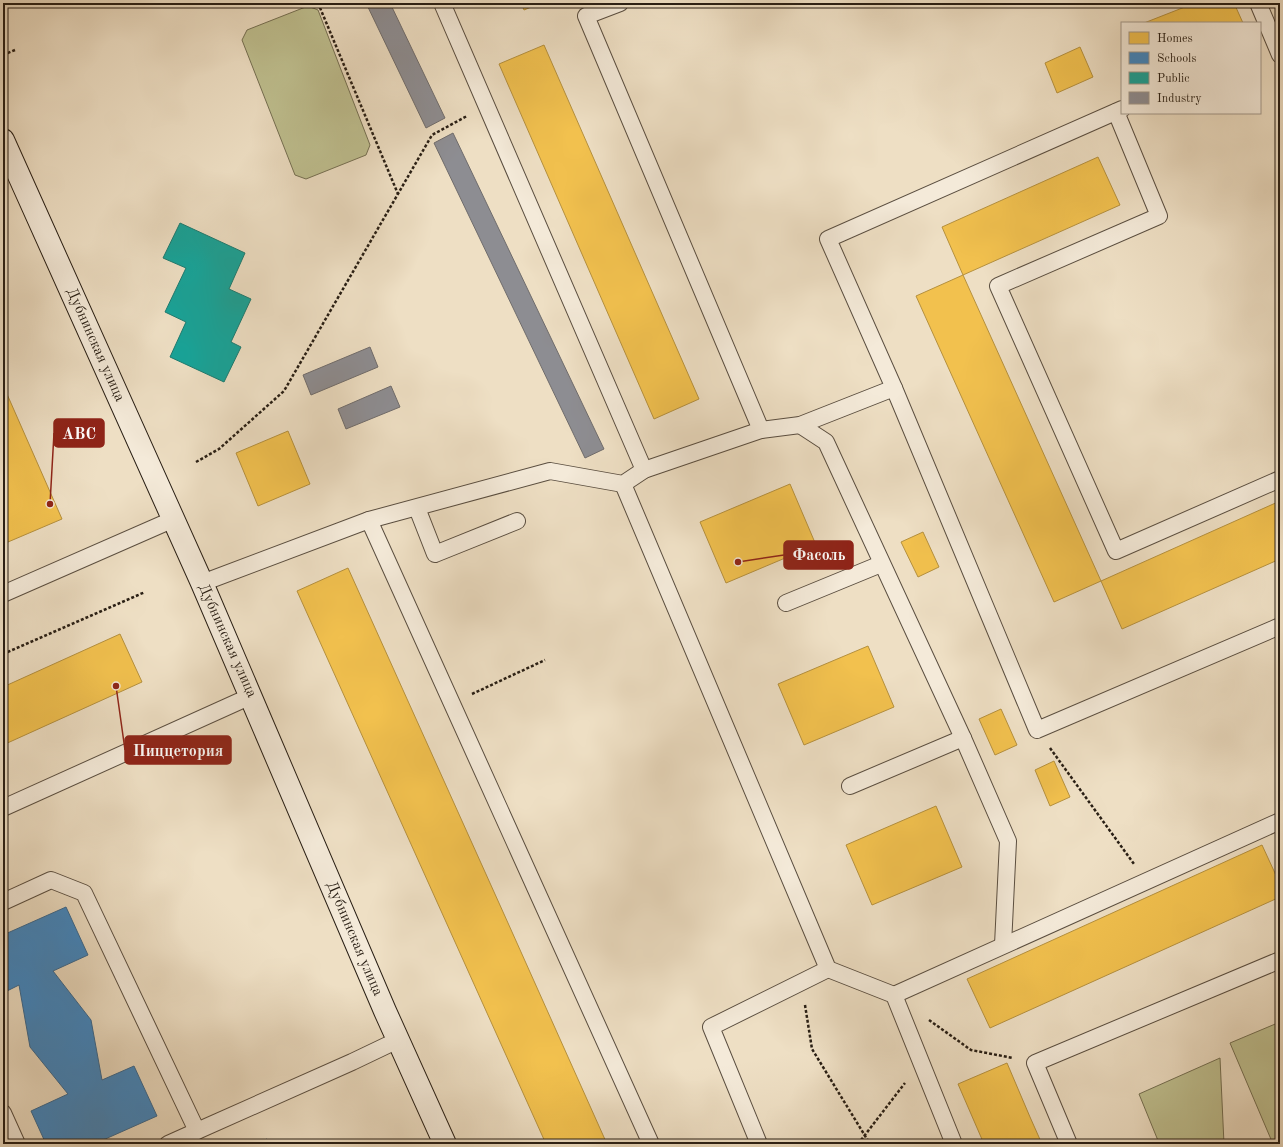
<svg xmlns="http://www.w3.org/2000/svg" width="1283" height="1147" viewBox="0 0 1283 1147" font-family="'Old Standard TT',serif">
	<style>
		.green { fill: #bfc090; stroke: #746f52 }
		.homes { fill: #f2c14e; stroke: #b5903d }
		.schools { fill: #3f88c5; stroke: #386890 }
		.public { fill: #17a398; stroke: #1c7b70 }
		.industry { fill: #8d8d92; stroke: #6f6c6c }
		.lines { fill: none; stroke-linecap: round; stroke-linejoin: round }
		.service-casing { stroke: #5a4e40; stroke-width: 18 }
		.secondary-casing { stroke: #281e14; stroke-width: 24 }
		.path { stroke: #281e14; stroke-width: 2.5; stroke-dasharray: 3 2; stroke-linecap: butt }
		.service { stroke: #f4ead9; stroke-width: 16 }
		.secondary { stroke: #f4ead9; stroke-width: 22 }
		.labels { text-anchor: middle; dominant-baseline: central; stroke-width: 4; stroke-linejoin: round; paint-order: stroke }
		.street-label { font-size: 15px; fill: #281e14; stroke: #f4ead9 }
		.leader { fill: none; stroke: #8f2418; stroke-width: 1.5 }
		.callout-dot { fill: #8f2418; stroke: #f4ead9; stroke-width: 1.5 }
		.callout { fill: #8f2418; stroke: #8f2418; stroke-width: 1.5 }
		.callout-label { font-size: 16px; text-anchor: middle; font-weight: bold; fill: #fff }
	</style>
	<rect width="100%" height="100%" fill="#eedfc4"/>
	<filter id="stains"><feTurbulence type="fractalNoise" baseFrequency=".005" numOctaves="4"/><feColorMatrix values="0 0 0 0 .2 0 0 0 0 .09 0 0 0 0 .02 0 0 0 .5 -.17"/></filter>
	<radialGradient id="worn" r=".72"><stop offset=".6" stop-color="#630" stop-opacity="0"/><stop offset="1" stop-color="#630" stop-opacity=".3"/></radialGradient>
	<!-- green -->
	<g class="green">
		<polygon points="308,6 318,10 370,145 366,155 306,179 295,175 242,40 247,30"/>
		<polygon points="1280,1022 1280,1144 1273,1144 1230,1043"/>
		<polygon points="1220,1058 1224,1144 1159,1143 1139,1094"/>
	</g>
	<!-- homes -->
	<g class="homes">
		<polygon points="521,3 541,3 524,10"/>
		<polygon points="1195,3 1234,3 1243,23 1144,23"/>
		<polygon points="544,45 699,399 654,419 499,64"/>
		<polygon points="1080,47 1093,77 1057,93 1045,63"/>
		<polygon points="1098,157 1120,205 963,275 942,227"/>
		<polygon points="963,275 1101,581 1054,602 916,296"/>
		<polygon points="3,385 62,519 8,542 3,529"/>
		<polygon points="288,431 310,484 258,506 236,453"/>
		<polygon points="790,484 816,545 726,583 700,522"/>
		<polygon points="1280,501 1280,559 1122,629 1101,581"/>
		<polygon points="923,532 939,567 918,577 901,542"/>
		<polygon points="348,568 508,923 607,1144 546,1144 297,591"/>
		<polygon points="120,634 142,682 3,745 3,687"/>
		<polygon points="868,646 894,707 804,745 778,684"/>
		<polygon points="1001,709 1017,745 995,755 979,719"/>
		<polygon points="1054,761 1070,797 1050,806 1035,770"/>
		<polygon points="936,806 962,867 872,905 846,845"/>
		<polygon points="1262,845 1280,884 1280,897 990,1028 967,979"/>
		<polygon points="1007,1063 1030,1117 1042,1144 984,1144 958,1084"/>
	</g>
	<!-- schools -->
	<g class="schools">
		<polygon points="66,907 88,955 53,971 91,1020 102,1080 134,1066 157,1116 94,1144 46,1144 31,1111 68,1094 30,1047 19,985 3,993 3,935"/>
		<polygon points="267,1139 269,1144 255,1144"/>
	</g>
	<!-- public -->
	<polygon class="public" points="180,223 245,253 229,289 251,299 231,342 241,347 224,382 170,357 186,322 165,312 186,268 163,258"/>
	<!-- industry -->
	<g class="industry">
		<polygon points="366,3 390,3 445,118 426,128"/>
		<polygon points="453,133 604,449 585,458 434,143"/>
		<polygon points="370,347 378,367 311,395 303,375"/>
		<polygon points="391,386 400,407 346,429 338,409"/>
	</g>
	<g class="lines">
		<defs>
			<g id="service">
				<polyline points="442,3 644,470"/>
				<polyline points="620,3 586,16 761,430"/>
				<polyline points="1258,3 1280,55"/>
				<polyline points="1122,109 828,239 894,388 1037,730 1280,626"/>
				<polyline points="1116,112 1159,216 998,286 1116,551 1280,479"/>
				<polyline points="800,425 826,442 963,738 1008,841 1003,945"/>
				<polyline points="623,484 828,969 894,995 954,1144"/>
				<polyline points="417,508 435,554 517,521"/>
				<polyline points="369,520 550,471 623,484 644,470 761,430 800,425 894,388"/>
				<polyline points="202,583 369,520 651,1144"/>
				<polyline points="3,594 174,519"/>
				<polyline points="786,603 881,564"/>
				<polyline points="850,786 963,738"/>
				<polyline points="3,808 251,696"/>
				<polyline points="3,902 51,880 84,893 197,1131 352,1062 398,1040"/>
				<polyline points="894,995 1280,821"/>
				<polyline points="3,1113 17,1144"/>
				<polyline points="168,1144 197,1131"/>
				<polyline points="759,1144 711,1027 828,969"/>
				<polyline points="1069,1144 1035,1063 1280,960"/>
			</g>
			<polyline id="secondary" points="3,140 202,583 385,1011 445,1144"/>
		</defs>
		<!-- service casing -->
		<use href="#service" class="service-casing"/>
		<!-- secondary casing -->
		<use href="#secondary" class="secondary-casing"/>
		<!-- path -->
		<g class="path">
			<polyline points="318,3 398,194"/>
			<polyline points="3,55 15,50"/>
			<polyline points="196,462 219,449 284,391 432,135 467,116"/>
			<polyline points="3,654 145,592"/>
			<polyline points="472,694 545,660"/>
			<polyline points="1050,748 1134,864"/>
			<polyline points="805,1005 812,1049 870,1144"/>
			<polyline points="929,1020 971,1050 1013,1058"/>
			<polyline points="858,1144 905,1083"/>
		</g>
		<!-- service -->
		<use href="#service" class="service"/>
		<!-- secondary -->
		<use href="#secondary" class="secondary"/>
	</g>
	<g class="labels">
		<!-- street labels -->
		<g class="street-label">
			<text transform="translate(95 345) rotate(66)">Дубнинская улица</text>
			<text transform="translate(227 641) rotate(66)">Дубнинская улица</text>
			<text transform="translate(354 939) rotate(67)">Дубнинская улица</text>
		</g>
	</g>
	<!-- callouts -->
	<path class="leader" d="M50 504L54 433M738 562L784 555M116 686L125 750"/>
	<g class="callout-dot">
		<circle cx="50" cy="504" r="4"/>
		<circle cx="738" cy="562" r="4"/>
		<circle cx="116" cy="686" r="4"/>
	</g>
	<g class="callout">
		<rect x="54" y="419" width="50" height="28" rx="4"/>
		<rect x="784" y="541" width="69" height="28" rx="4"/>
		<rect x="125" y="736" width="106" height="28" rx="4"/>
	</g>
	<g class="callout-label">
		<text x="79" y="439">ABC</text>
		<text x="819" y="560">Фасоль</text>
		<text x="178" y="756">Пиццетория</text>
	</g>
	<!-- margin -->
	<rect width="1283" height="1147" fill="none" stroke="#eedfc4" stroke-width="16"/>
	<rect x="4" y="4" width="1275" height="1139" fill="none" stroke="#281e14" stroke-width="2"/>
	<rect x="8" y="8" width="1267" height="1131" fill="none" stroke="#281e14"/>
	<!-- legend -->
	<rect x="1121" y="22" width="140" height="92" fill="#f4ead9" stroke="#a2988a"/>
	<rect x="1129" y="32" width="20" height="12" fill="#f2c14e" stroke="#a2988a"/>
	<text x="1157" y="42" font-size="12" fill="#281e14">Homes</text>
	<rect x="1129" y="52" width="20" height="12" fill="#3f88c5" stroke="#a2988a"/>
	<text x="1157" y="62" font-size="12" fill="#281e14">Schools</text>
	<rect x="1129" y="72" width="20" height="12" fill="#17a398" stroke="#a2988a"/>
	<text x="1157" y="82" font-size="12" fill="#281e14">Public</text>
	<rect x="1129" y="92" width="20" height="12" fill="#8d8d92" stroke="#a2988a"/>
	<text x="1157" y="102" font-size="12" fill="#281e14">Industry</text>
	<rect width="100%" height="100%" filter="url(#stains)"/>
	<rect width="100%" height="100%" fill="url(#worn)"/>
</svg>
